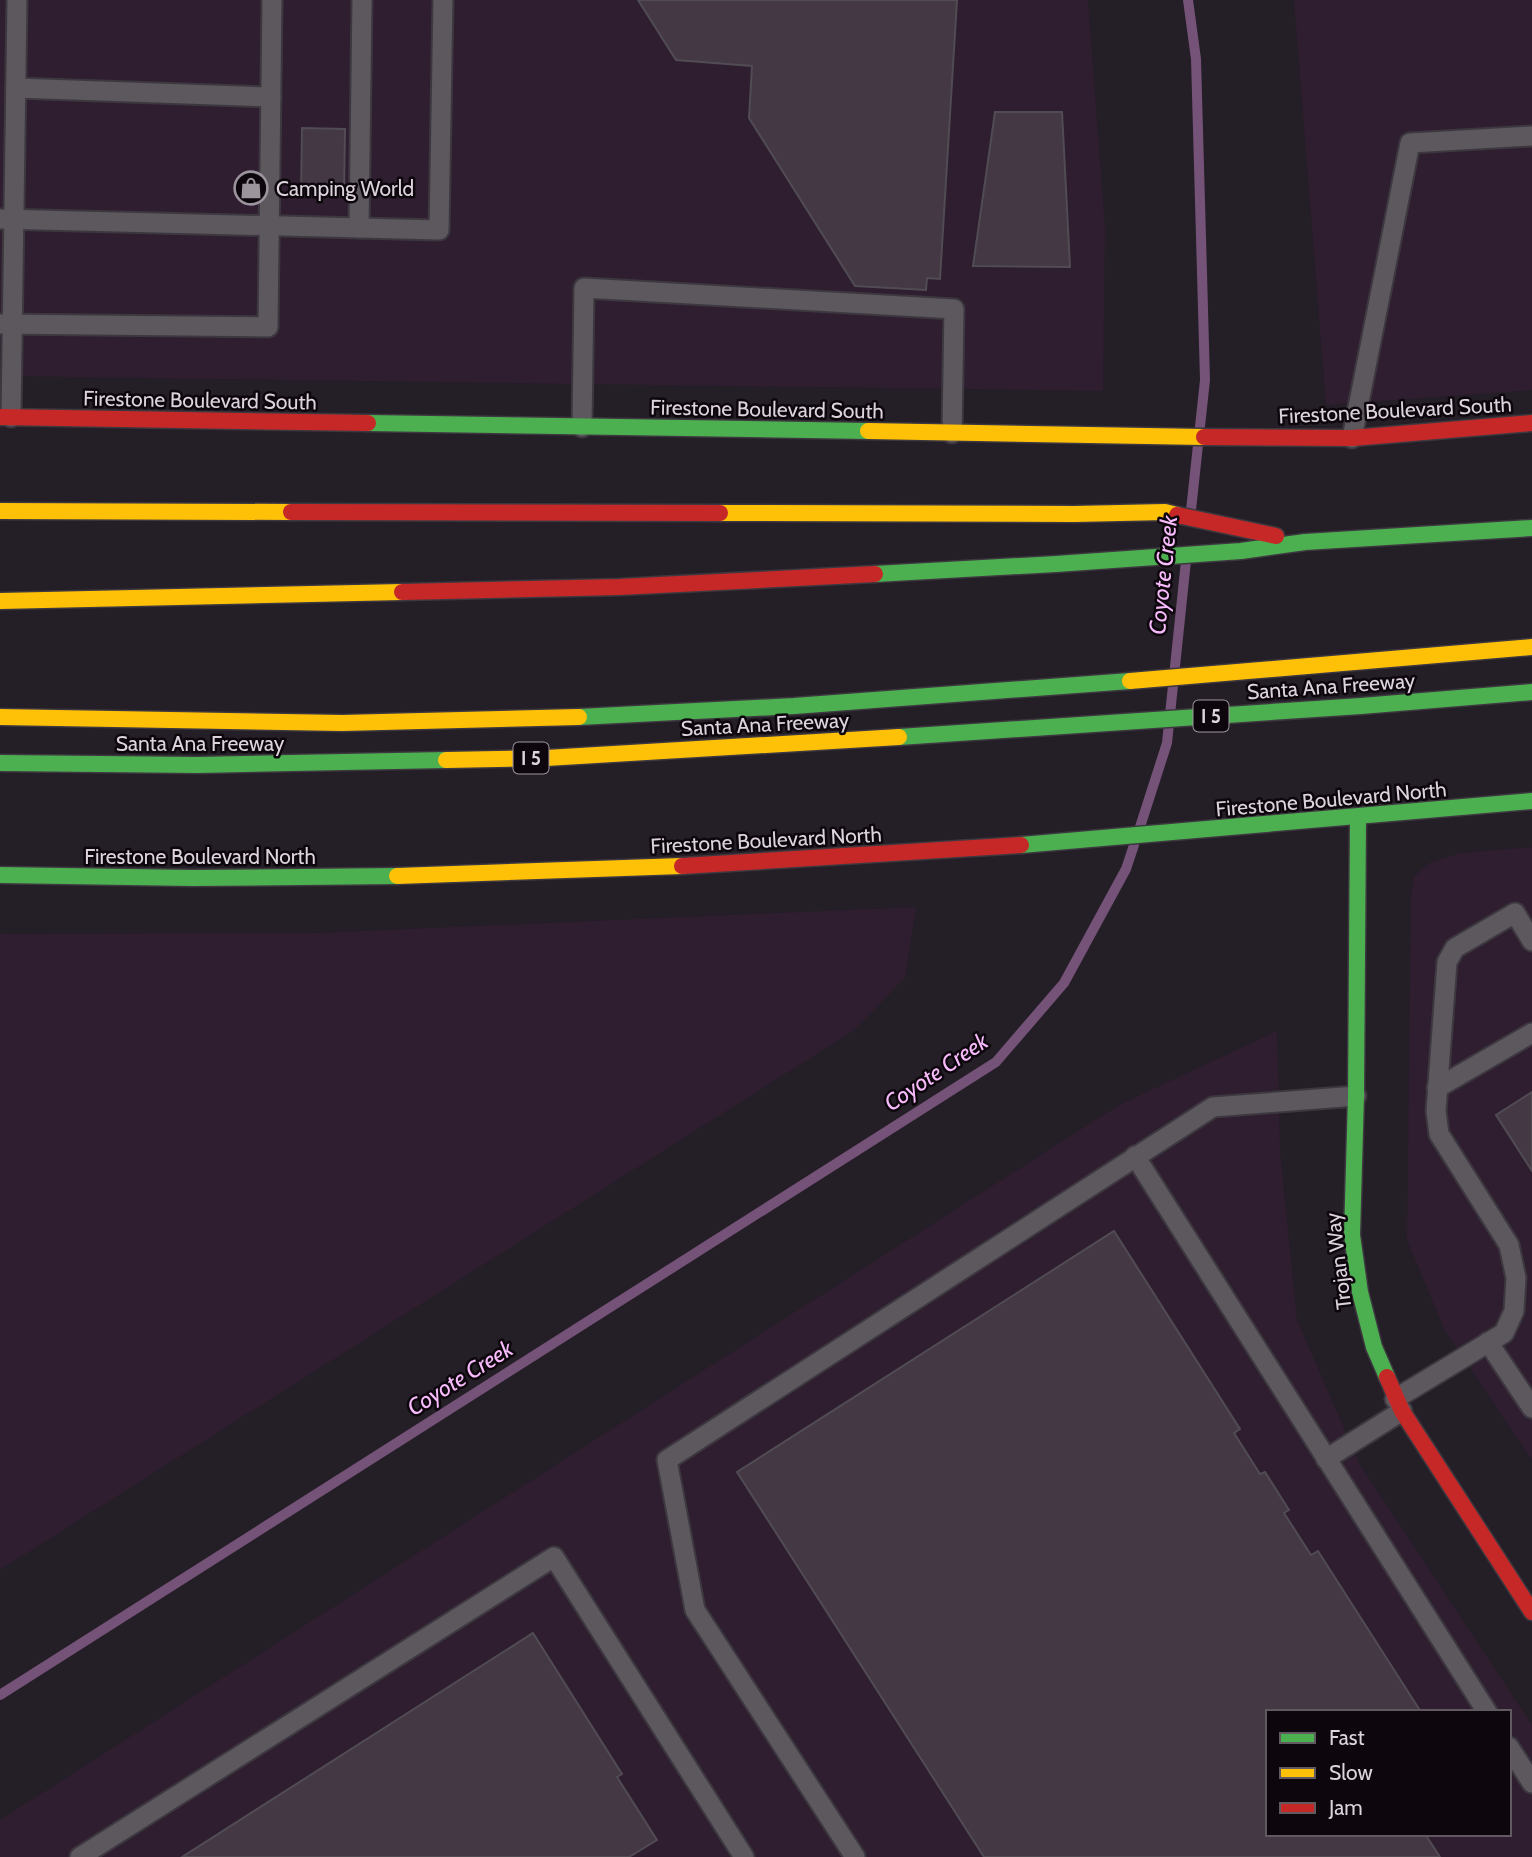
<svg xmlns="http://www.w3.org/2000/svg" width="1532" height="1857" viewBox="0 0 1532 1857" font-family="Cabin,sans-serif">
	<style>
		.built { fill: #2e1e30; fill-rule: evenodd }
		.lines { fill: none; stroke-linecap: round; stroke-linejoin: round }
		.stream { stroke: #755278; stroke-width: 10 }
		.building { fill: #433844; stroke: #514c53; stroke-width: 2 }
		.lane-casing { stroke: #3d383f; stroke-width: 23 }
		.fast-casing { stroke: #3d383f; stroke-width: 19 }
		.slow-casing { stroke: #3d383f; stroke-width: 19 }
		.jam-casing { stroke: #3d383f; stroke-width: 19 }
		.lane { stroke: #5d575e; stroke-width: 19 }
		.fast { stroke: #4caf50; stroke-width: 16 }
		.slow { stroke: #ffc107; stroke-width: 16 }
		.jam { stroke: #c62828; stroke-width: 16 }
		.labels { text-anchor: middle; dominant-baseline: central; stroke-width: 5; stroke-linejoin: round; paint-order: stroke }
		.shield { fill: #0d070d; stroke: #9e969e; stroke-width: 2 }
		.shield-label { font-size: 19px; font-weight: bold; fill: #dcd3dc }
		.poi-label { font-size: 21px; fill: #dcd3dc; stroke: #0d070d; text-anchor: start }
		.street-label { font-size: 21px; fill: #dcd3dc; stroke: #0d070d }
		.water-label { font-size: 23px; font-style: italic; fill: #f8bbfc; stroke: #0d070d }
	</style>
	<rect width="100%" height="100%" fill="#241e26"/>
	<!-- built -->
	<g class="built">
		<polygon points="0,0 1088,0 1105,228 1103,391 0,376"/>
		<polygon points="1294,0 1532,0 1532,390 1326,405"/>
		<polygon points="1532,847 1532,1460 1445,1331 1407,1240 1411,899 1414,877 1429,863 1460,853"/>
		<polygon points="916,907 905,978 853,1031 0,1570 0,934 317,933"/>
		<path d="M1277 1031 1280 1150 1297 1320 1360 1465 1532 1725V1857H0V1820L1119 1105ZM1268 1712H1509V1834H1268Z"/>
	</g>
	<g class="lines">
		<!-- stream -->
		<g class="stream">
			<polyline points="1188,0 1196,59 1205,380 1191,510"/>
			<polyline points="1139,830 1167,743 1186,561"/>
			<polyline points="0,1695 996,1062 1064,983 1126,869 1134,845"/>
		</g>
	</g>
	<!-- building -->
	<g class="building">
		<polygon points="638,0 957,0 940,279 927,278 926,290 855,286 749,118 752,66 676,60"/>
		<polygon points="995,112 1062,112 1070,267 973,266"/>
		<polygon points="302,128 345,129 344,196 301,196"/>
		<polygon points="1532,1092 1532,1171 1496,1115"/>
		<polygon points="1114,1231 1240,1429 1234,1433 1260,1474 1265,1472 1289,1510 1284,1513 1311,1555 1318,1551 1421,1712 1268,1712 1268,1834 1425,1834 1440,1857 984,1857 737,1472"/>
		<polygon points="533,1633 622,1774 617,1777 657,1840 629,1857 182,1857"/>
	</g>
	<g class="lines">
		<defs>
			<g id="lane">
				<polyline points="16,88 271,97"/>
				<polyline points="0,219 439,230 443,0"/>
				<polyline points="359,228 362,0"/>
				<polyline points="0,324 268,327 272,0"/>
				<polyline points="11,417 17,0"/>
				<polyline points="582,427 584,288 954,309 952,433"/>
				<polyline points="1352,438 1410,143 1532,136"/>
				<polyline points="1437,1088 1532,1033"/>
				<polyline points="1135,1156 1487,1712"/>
				<polyline points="1488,1342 1532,1408"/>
				<polyline points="1395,1399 1504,1333 1514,1311 1516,1278 1509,1245 1439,1134 1436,1111 1447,962 1455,948 1515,913 1532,941"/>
				<polyline points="1326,1459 1402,1411"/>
				<polyline points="1509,1747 1532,1783"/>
				<polyline points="80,1857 554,1557 744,1857"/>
				<polyline points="855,1857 695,1610 667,1460 1213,1107 1356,1096"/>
			</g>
			<g id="fast">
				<polyline points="368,423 868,431"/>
				<polyline points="875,574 1056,564 1241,551 1305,542 1532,528"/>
				<polyline points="579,717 794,706 1130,681"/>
				<polyline points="899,737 1361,706 1532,692"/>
				<polyline points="0,763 198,765 446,760"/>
				<polyline points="1358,818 1356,1096 1352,1235 1360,1292 1374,1347 1387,1377"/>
				<polyline points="1021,845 1532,801"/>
				<polyline points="0,875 192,878 397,876"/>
			</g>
			<g id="slow">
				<polyline points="868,431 1204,437"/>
				<polyline points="0,511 291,512"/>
				<polyline points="720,513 1074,514 1165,512 1177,515"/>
				<polyline points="0,601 402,592"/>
				<polyline points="1130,681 1532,647"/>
				<polyline points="0,717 342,723 579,717"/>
				<polyline points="446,760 546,758 899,737"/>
				<polyline points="397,876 682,866"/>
			</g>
			<g id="jam">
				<polyline points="0,417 368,423"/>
				<polyline points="1204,437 1352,438 1532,423"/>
				<polyline points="291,512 720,513"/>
				<polyline points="1177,515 1276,536"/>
				<polyline points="402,592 619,587 875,574"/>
				<polyline points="682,866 1021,845"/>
				<polyline points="1387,1377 1402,1411 1532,1612"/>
			</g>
		</defs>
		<!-- lane casing -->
		<use href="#lane" class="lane-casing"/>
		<!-- fast casing -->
		<use href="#fast" class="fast-casing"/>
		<!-- slow casing -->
		<use href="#slow" class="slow-casing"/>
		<!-- jam casing -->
		<use href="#jam" class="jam-casing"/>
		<!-- lane -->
		<use href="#lane" class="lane"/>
		<!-- fast -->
		<use href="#fast" class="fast"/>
		<!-- slow -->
		<use href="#slow" class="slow"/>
		<!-- jam -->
		<use href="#jam" class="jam"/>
	</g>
	<!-- icons -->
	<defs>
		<symbol id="shop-ring" viewBox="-11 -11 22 22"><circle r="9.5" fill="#0d070d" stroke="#9c949c" stroke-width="1.5"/><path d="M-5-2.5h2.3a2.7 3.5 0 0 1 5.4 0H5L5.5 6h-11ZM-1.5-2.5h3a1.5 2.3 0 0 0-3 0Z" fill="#9c949c"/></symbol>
	</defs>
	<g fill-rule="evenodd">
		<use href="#shop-ring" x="232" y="169" width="38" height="38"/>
	</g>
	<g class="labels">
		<!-- shield labels -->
		<g class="shield">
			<rect x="1193.5" y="700.5" width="35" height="31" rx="5"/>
			<rect x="513.5" y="742.5" width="35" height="31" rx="5"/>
		</g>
		<g class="shield-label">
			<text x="1211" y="716">I 5</text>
			<text x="531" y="758">I 5</text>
		</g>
		<!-- poi labels -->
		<g class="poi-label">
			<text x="276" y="188">Camping World</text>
		</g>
		<!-- street labels -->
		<g class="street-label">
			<text transform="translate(200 400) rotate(1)">Firestone Boulevard South</text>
			<text transform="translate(767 409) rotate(1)">Firestone Boulevard South</text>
			<text transform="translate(1395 410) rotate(-3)">Firestone Boulevard South</text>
			<text transform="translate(1331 686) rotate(-4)">Santa Ana Freeway</text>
			<text transform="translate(765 724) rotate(-3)">Santa Ana Freeway</text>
			<text x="200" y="743">Santa Ana Freeway</text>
			<text transform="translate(1331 799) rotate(-5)">Firestone Boulevard North</text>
			<text transform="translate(766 840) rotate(-3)">Firestone Boulevard North</text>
			<text x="200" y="856">Firestone Boulevard North</text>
			<text transform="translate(1338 1261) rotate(-97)">Trojan Way</text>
		</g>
		<!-- water labels -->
		<g class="water-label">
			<text transform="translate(1163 575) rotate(-84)">Coyote Creek</text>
			<text transform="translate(936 1072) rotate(-34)">Coyote Creek</text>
			<text transform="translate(460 1378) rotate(-32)">Coyote Creek</text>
		</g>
	</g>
	<!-- legend -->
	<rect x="1266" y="1710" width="245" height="126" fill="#0d070d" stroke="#605960" stroke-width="2"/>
	<rect x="1280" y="1733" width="35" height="10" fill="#4caf50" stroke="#605960" stroke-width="2"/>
	<text x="1329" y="1745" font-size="21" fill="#dcd3dc">Fast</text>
	<rect x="1280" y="1768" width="35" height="10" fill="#ffc107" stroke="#605960" stroke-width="2"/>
	<text x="1329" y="1780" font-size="21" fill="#dcd3dc">Slow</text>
	<rect x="1280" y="1803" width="35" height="10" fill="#c62828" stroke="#605960" stroke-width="2"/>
	<text x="1329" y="1815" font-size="21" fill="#dcd3dc">Jam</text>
</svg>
